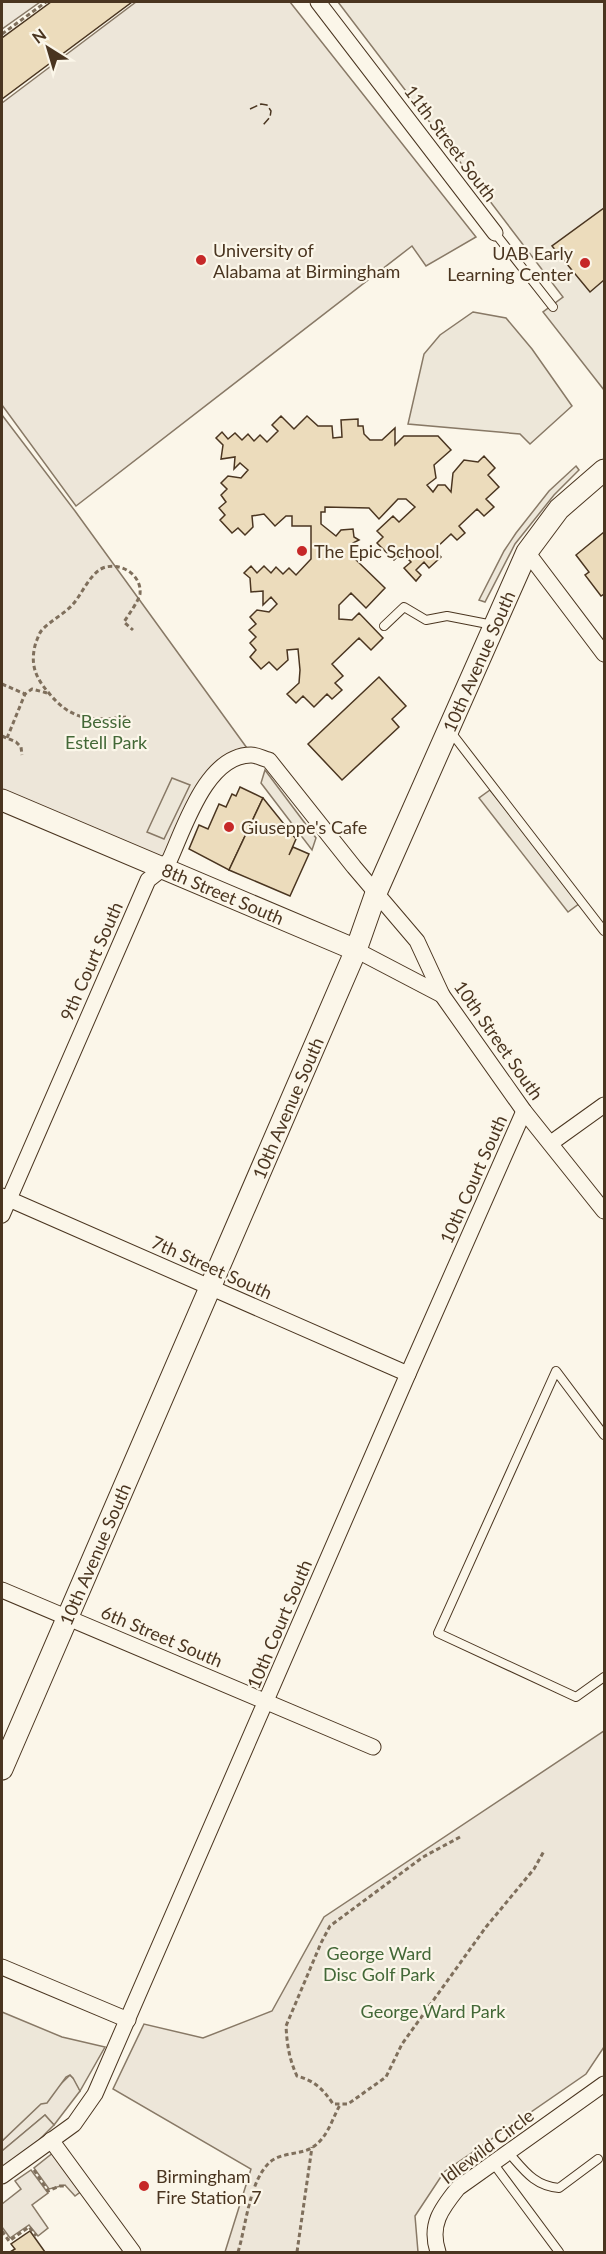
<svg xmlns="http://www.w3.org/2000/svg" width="606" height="2254" viewBox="0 0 606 2254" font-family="Lato,sans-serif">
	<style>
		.green { fill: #ede6d9; stroke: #887966; stroke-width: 1.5 }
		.parking { fill: #ede7d9; stroke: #887966; stroke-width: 1.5 }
		.building { fill: #ecdcbc; stroke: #4a3520; stroke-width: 1.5 }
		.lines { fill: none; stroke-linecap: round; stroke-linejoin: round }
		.lane-casing { stroke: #4a3520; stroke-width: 10 }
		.street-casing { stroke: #4a3520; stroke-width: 17 }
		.secondary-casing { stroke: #4a3520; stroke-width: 23 }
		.path { stroke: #7f6f5c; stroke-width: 3; stroke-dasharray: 4.5 3; stroke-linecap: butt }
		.lane { stroke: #fbf6e9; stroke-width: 8 }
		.street { stroke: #fbf6e9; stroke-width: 15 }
		.secondary { stroke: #fbf6e9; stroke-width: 21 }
		.fence { stroke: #4a3520; stroke-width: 1.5; stroke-dasharray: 8 3; stroke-linecap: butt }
		.poi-dot { fill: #c62828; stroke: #fbf6e9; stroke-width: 2 }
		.labels { text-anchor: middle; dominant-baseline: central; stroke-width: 4.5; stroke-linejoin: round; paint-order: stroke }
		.street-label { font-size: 18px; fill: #4a3520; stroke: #fbf6e9 }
		.poi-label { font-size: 18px; fill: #4a3520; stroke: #fbf6e9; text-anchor: start }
		.park-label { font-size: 18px; fill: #436837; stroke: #fbf6e9 }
	</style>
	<rect width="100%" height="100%" fill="#fbf6e9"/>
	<!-- green -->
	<g class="green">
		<polygon points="2,2 40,2 2,29"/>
		<polygon points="136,2 290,2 476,237 426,266 412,246 76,506 2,405 2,103"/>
		<polygon points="2,415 75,511 252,755 227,764 162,869 2,800"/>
		<polygon points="604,1731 604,2047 586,2074 444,2172 415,2216 418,2252 225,2252 251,2169 113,2089 144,2024 203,2038 272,2011 324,1917"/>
		<polygon points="70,2075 77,2082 80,2091 54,2125 45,2115 2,2151 2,2141"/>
		<polygon points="54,2152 83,2190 75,2196 65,2185 49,2189 34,2168"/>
		<polygon points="31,2170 48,2193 32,2205 48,2228 38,2236 29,2225 10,2238 2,2227 2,2204 21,2189 15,2181"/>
	</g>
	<!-- parking -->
	<g class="parking">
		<polygon points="338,2 604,2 604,390 543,312 563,297"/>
		<polygon points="473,312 506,318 532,349 572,406 530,444 520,434 408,424 424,354 440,335"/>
		<polygon points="576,466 579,470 554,495 515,544 485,602 479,600 504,551 516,533 549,491"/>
		<polygon points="265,770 316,838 312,850 261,783"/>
		<polygon points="172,778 190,785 164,839 147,832"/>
		<polygon points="490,790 580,903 568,912 479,798"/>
		<polygon points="2,2012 62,2037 105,2047 80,2091 73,2078 70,2075 66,2077 47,2103 41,2104 2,2141"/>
		<polygon points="45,2115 54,2125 39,2140 2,2168 2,2151"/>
	</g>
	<!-- building -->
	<g class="building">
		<polygon points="51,2 132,2 2,99 2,38"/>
		<polygon points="604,208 604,280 590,292 552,246"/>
		<polygon points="281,416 294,429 307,416 318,426 332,426 333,438 342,437 341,420 358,419 358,426 363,426 364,434 370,440 382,440 395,428 395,445 404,436 438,436 451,450 434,465 436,478 427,485 433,492 438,485 445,485 451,492 453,473 464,460 478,462 484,456 495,468 488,475 499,487 486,499 494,507 484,516 477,509 459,526 465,533 457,540 451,534 434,550 441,557 429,568 424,562 416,570 421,575 416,581 404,568 411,562 402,553 394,560 377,543 383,537 377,531 393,516 399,522 415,507 406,499 398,499 379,519 369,508 325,507 325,512 321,512 321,524 336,536 341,530 353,529 354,537 359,540 353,543 353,557 385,588 366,608 351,593 339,605 339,619 352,620 359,613 383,638 371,650 359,638 332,664 343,676 335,683 342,690 332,699 327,694 314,707 303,696 296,703 287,694 299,683 300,670 298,649 287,650 288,660 277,670 269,662 261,669 250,657 256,650 250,643 256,637 249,630 256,624 250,617 257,610 269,612 277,604 271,597 263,605 263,591 251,592 250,578 244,573 251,566 257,573 264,566 271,573 276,567 283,574 289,568 296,575 311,559 311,526 292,526 292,516 286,516 275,526 264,514 252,516 253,527 245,535 238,528 232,533 220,520 225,515 219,508 226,502 221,495 227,489 221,483 228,476 241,478 248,470 240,463 234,469 235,457 221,459 223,445 216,438 222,432 228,439 235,433 242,440 248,434 254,441 260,435 267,442 278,431 272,425"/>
		<polygon points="604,532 604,594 601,596 585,575 589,572 576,555"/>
		<polygon points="379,677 406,706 392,719 399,727 342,780 308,744"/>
		<polygon points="240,787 263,798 229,870 189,849 199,825 208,829 219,804 226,807 232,794 236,796"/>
		<polygon points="263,798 296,839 289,855 293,847 309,854 290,896 229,870"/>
		<polygon points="30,2231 45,2252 10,2252 15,2249 11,2244"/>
	</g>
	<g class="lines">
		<defs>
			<g id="lane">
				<polyline points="495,233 553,307"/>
				<polyline points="384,626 404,607 426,620 447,616 493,625"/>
				<polyline points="450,731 604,931"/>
				<polyline points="604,1435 556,1371 438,1633 576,1697 604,1677"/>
				<path d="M508 2152C524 2170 534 2186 559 2188L598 2159"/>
				<polyline points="493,2163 559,2252"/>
			</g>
			<g id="street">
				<polyline points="318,2 495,233"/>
				<polyline points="527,552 604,654"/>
				<polyline points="356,950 442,995"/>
				<polyline points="551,1143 604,1105"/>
				<polyline points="2,1196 408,1374"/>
				<path d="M2 1215 148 880 162 869 170 859C185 826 207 755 251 755 257 755 264 759 269 760L354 867 417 941 442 995 524 1111 604 1211"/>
				<polyline points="2,1590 373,1747"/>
				<polyline points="2,1967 128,2020"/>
				<polyline points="51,2140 133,2252"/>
				<polyline points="2,2176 74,2124 95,2094 408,1374 524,1111"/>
				<path d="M438 2252C429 2225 441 2209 458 2188L604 2084"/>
			</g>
			<g id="secondary">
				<path id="s1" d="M2 800 356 950"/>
				<path id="s2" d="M2 1769 356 950 376 893 527 552 559 509 604 470"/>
			</g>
		</defs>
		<!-- lane casing -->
		<use href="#lane" class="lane-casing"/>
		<!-- street casing -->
		<use href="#street" class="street-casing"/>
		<!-- secondary casing -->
		<use href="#secondary" class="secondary-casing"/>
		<!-- path -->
		<g class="path">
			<polyline points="2,34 46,2"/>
			<polyline points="2,684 25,694 32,689 47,693"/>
			<path d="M126 717C92 721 71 721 48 692 34 676 30 662 36 642 38 638 39 633 42 630 51 620 65 614 74 603 83 592 92 570 106 567 123 563 142 576 140 594 138 602 129 614 124 622L133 630"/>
			<polyline points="2,736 16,742 21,747 22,755"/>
			<polyline points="7,738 25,694"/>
			<path d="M460 1837 423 1857 330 1926 321 1943 286 2026C287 2044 289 2059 297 2076 315 2081 323 2089 333 2104H348L386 2077 402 2044 486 1927 534 1869 544 1851"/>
			<polyline points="34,2170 48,2191 60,2186 65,2186"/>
			<polyline points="2,2231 9,2241 29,2227 36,2236"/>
			<path d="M238 2252C246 2227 249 2181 270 2162 282 2152 301 2155 313 2147 328 2137 332 2119 340 2105"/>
			<polyline points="297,2252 312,2147"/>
		</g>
		<!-- lane -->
		<use href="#lane" class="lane"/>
		<!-- street -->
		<use href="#street" class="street"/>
		<!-- secondary -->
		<use href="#secondary" class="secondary"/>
		<!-- fence -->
		<polyline class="fence" points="250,109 261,104 267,105 271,111 270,117 263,125"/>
	</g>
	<!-- markers -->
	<g class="poi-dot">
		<circle cx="201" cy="260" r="6"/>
		<circle cx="585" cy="263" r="6"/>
		<circle cx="302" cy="551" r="6"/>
		<circle cx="229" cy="827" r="6"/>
		<circle cx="144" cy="2186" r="6"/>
	</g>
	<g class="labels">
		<!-- street labels -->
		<g class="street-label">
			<text transform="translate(451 143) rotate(53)">11th Street South</text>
			<text stroke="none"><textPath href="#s2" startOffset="1206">10th Avenue South</textPath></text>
			<text stroke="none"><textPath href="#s1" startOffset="240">8th Street South</textPath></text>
			<text transform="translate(91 961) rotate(-66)">9th Court South</text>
			<text transform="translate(499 1040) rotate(55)">10th Street South</text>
			<text stroke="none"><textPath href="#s2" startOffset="720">10th Avenue South</textPath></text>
			<text transform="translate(473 1179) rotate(-66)">10th Court South</text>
			<text transform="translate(212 1267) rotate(24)">7th Street South</text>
			<text stroke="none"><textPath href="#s2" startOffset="234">10th Avenue South</textPath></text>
			<text transform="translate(279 1624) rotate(-67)">10th Court South</text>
			<text transform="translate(162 1636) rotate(23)">6th Street South</text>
			<text transform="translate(487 2146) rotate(-37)">Idlewild Circle</text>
		</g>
		<!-- poi labels -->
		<g class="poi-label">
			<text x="213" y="250">University of<tspan x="213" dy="21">Alabama at Birmingham</tspan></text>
			<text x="573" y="253" text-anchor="end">UAB Early<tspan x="573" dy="21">Learning Center</tspan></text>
			<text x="314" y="551">The Epic School</text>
			<text x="241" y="827">Giuseppe's Cafe</text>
			<text x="156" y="2176">Birmingham<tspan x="156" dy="21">Fire Station 7</tspan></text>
		</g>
		<!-- park labels -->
		<g class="park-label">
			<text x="106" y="721">Bessie<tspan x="106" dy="21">Estell Park</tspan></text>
			<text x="379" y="1953">George Ward<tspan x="379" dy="21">Disc Golf Park</tspan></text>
			<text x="433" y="2011">George Ward Park</text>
		</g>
	</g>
	<!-- border -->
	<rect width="606" height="2254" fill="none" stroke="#4a3520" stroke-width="6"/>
	<!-- north arrow -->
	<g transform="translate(48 48) rotate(323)" stroke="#fbf6e9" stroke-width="4.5" paint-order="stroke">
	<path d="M0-4.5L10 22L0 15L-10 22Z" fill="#4a3520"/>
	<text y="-9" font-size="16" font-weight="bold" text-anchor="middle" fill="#4a3520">N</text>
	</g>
</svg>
